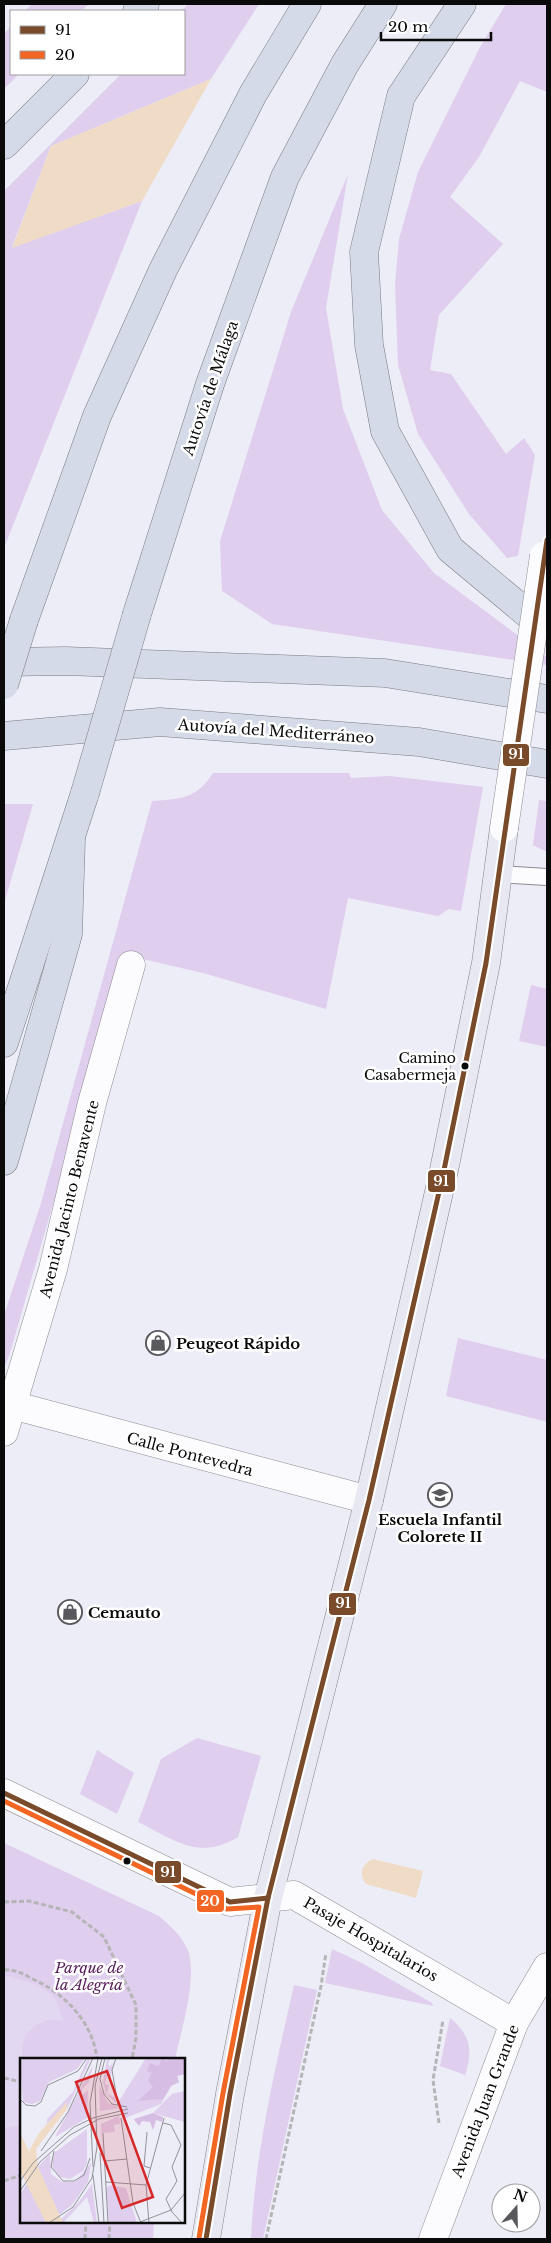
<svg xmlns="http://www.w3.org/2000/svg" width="551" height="2243" viewBox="0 0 551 2243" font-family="'Libre Baskerville',serif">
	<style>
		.green { fill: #dfceed }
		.pitch { fill: #e3d8f1 }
		.water { fill: #f0dcc6 }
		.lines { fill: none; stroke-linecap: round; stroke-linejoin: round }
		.lane-casing { stroke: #8c8c91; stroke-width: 18 }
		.street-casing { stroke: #8c8c91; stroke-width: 29 }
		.secondary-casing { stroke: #838388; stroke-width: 29 }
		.highway-casing { stroke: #7a7a7e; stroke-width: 29 }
		.path { stroke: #b5b5b7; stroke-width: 3; stroke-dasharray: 5 2.5; stroke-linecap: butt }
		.lane { stroke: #fcfcfe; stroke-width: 16 }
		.street { stroke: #fcfcfe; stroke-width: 28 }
		.secondary { stroke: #e8e8f3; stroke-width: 28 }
		.highway { stroke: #d4dae7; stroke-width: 28 }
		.street-bridge-casing { stroke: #8c8c91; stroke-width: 29; stroke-linecap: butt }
		.highway-bridge-casing { stroke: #7a7a7e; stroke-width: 29; stroke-linecap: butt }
		.street-bridge { stroke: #fcfcfe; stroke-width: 28 }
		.highway-bridge { stroke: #d4dae7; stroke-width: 28 }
		.bus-1-casing { stroke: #fff; stroke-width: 9 }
		.bus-2-casing { stroke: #fff; stroke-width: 9 }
		.bus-1 { stroke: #7a4b2a; stroke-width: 5 }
		.bus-2 { stroke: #f26522; stroke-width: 5 }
		.bus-dot { fill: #0a0a0a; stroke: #fff; stroke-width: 2 }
		.labels { text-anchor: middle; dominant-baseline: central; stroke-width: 5; stroke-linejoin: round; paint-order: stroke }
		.bus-label { font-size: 14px; fill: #0a0a0a; stroke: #fff; text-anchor: end }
		.street-label { font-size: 15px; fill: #0a0a0a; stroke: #fff }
		.poi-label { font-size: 15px; font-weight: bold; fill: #0a0a0a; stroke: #fff; text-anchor: start }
		.park-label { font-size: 15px; font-style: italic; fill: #5a205c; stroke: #fff }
		.inset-road { fill: none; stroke: #929299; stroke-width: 1 }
		.view { fill: #d62828; fill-opacity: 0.15; stroke: #d62828; stroke-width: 2.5 }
		.inset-edge { fill: none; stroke: #0a0a0a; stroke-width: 2.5 }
		.line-badge { stroke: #fff; stroke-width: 2 }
		.badge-label { font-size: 14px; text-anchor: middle; font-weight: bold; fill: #fff }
	</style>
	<rect width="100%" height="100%" fill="#ededf8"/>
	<!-- green -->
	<g class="green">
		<polygon points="32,4 89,4 81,11 25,11"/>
		<polygon points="188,4 259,4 211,79 51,146 12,247 142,201 4,548 4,191 121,74 184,74 184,11 181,11"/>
		<polygon points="506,4 547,4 547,92 520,81 479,157 450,197 503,244 439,315 430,370 451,374 506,454 524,438 535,455 518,556 507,558 469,514 418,434 398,365 395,284 399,239 418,172 479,49"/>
		<polygon points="11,26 11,74 19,74 4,89 4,34"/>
		<polygon points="348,174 326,308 343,409 382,510 434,573 547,657 547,665 272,624 222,591 220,541 291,312"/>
		<path d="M213 773H349L351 778 390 776 483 787 461 911 449 909 438 916 348 898 326 1009 203 973 125 955 10 1353 4 1368V1315L41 1203 152 801C180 799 197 799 213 773Z"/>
		<polygon points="539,800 547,801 547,852 533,845"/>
		<polygon points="4,804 33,804 4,904"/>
		<polygon points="531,985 547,989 547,1047 519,1041"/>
		<polygon points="458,1338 547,1360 547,1422 446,1396"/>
		<path d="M197 1738 261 1756 238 1837C198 1861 175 1840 138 1822L161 1759Z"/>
		<polygon points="97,1750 134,1773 117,1814 80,1794"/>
		<path d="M4 1843 159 1916C170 1926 180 1934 187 1948 199 1975 181 2031 175 2059H21V2222H154L153 2239H4Z"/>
		<polygon points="332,1949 360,1962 432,2003 433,2006 325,1983"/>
		<path d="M294 1985 317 1990 263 2239H251C255 2153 275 2069 294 1985Z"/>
		<path d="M450 2018C471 2035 473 2051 465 2075L440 2066Z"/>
	</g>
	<!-- pitch -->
	<path class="pitch" d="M4 1976C17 1977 46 1987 55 1998 59 2004 60 2014 63 2021 39 2014 17 2035 23 2059L21 2125 4 2128Z"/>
	<!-- water -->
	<g class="water">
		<polygon points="211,79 142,201 12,248 51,146"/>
		<path d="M373 1859 423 1871 416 1898 366 1884C358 1873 362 1864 373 1859Z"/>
	</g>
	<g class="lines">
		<defs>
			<polyline id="lane" points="498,874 547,877"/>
			<g id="street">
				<polyline points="12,1405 369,1500"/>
				<polyline points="4,1432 53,1269 92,1103 131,965"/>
				<polyline points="4,1793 230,1902 294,1895 514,2023"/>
				<polyline points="433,2239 514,2023 547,1967"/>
			</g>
			<polyline id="secondary" points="206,2239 230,2094 268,1898 369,1500 444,1170 486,963 504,828"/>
			<g id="highway">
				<polyline points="462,4 401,96 364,252 369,345 385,431 450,549 547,630"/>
				<polyline points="137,11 145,4"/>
				<polyline points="4,145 75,74"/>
				<polyline points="137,614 210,384 285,177 345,64 383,4"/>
				<polyline points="24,620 97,416 163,270 253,94 307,4"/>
				<polyline points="4,662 66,661 385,673 547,699"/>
				<polyline points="4,736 160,722 419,742 547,764"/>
				<polyline points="4,1043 85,793"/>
				<polyline points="4,1161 68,934 71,840"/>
			</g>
		</defs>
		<!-- lane casing -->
		<use href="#lane" class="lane-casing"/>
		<!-- street casing -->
		<use href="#street" class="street-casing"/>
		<!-- secondary casing -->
		<use href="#secondary" class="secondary-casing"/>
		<!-- highway casing -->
		<use href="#highway" class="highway-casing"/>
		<!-- path -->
		<g class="path">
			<polyline points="4,1902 29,1901 72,1912 104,1937 136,2005 136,2038 132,2059"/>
			<path d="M4 1970C15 1969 23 1974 33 1979 65 1994 93 2022 97 2059"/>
			<polyline points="4,2078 21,2082"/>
			<polyline points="439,2123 433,2080 443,2020"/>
			<polyline points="4,2181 21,2175"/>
			<polyline points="85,2239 86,2222"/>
			<polyline points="109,2239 110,2222"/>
			<polyline points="266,2239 321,1986 326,1953"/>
		</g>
		<!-- lane -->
		<use href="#lane" class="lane"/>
		<!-- street -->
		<use href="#street" class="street"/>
		<!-- secondary -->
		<use href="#secondary" class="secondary"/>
		<!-- highway -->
		<use href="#highway" class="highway"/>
		<defs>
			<polyline id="street-bridge" points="504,828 544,556"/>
			<g id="highway-bridge">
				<polyline points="4,685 24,620"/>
				<polyline points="85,793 137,614"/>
			</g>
		</defs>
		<!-- street-bridge casing -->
		<use href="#street-bridge" class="street-bridge-casing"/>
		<!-- highway-bridge casing -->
		<use href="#highway-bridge" class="highway-bridge-casing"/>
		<!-- street-bridge -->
		<use href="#street-bridge" class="street-bridge"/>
		<!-- highway-bridge -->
		<use href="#highway-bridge" class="highway-bridge"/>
		<defs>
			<g id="bus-1">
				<polyline points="4,1793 230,1902 268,1898"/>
				<polyline points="206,2239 230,2094 268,1898 369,1500 444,1170 486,963 547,540"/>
			</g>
			<polyline id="bus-2" points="4,1801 227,1909 259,1907 223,2093 199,2238"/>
		</defs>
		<!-- bus-1 casing -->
		<use href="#bus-1" class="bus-1-casing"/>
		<!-- bus-2 casing -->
		<use href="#bus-2" class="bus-2-casing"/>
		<!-- bus-1 -->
		<use href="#bus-1" class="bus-1"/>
		<!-- bus-2 -->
		<use href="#bus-2" class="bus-2"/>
	</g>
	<!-- icons -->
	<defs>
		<symbol id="shop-ring" viewBox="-11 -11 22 22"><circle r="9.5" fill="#fff" stroke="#59595d" stroke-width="1.5"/><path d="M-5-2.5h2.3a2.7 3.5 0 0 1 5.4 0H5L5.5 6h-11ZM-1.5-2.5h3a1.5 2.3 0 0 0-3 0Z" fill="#59595d"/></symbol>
		<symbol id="school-ring" viewBox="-11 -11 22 22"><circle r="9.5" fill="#fff" stroke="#59595d" stroke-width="1.5"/><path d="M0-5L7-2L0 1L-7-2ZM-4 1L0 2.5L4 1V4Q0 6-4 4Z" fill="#59595d"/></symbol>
	</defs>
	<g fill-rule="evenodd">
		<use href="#shop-ring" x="144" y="1329" width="28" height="28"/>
		<use href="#school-ring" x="426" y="1481" width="28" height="28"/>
		<use href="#shop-ring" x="56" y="1598" width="28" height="28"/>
	</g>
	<!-- markers -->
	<g class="bus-dot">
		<circle cx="465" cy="1066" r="4.5"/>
		<circle cx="127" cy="1861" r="4.5"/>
	</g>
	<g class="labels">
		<!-- bus labels -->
		<g class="bus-label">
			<text x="456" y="1058">Camino<tspan x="456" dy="17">Casabermeja</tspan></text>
		</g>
		<!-- street labels -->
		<g class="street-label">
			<text transform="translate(210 388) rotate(-71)">Autovía de Málaga</text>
			<text transform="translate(276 731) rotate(4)">Autovía del Mediterráneo</text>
			<text transform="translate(69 1199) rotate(-76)">Avenida Jacinto Benavente</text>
			<text transform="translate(190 1454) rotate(15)">Calle Pontevedra</text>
			<text transform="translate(371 1939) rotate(30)">Pasaje Hospitalarios</text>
			<text transform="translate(485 2101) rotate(-69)">Avenida Juan Grande</text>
		</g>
		<!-- poi labels -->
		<g class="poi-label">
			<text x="176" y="1343">Peugeot Rápido</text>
			<text x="440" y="1519" text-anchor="middle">Escuela Infantil<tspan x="440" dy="17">Colorete II</tspan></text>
			<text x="88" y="1612">Cemauto</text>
		</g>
		<!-- park labels -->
		<g class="park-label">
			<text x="89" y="1967">Parque de<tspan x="89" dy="17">la Alegría</tspan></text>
		</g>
	</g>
	<!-- overview -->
	<g transform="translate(20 2058)">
		<rect width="165" height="165" fill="#ededf8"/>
		<path d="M0 0H65L57 11 29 24 20 43 12 46 3 44ZM68 0H71L47 51V45L27 66V61L53 34ZM87 0H91L88 5 90 9 93 4 91 18H87L85 26 89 27 87 36 95 39 96 45 86 36 83 25ZM126 0H165L156 16 159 24 151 28 141 46 103 61 99 43ZM73 7 69 24 62 31V37L68 32 67 60 35 79ZM79 27 88 45 101 50 80 53ZM165 33V64L133 55 152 36ZM99 58 100 66 94 67 95 74 82 75 84 120 81 66ZM67 71V105L63 113 50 121 40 119 32 109 34 95ZM30 96 31 116 42 124H55L71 105 68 124 52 147 39 157 18 109ZM7 125 14 137 26 165H0V137ZM72 126 77 165H74L67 139 43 165 41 161 59 144ZM90 127 106 130 117 165H89L86 130Z" fill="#dfceed"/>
		<path d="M142 0 147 4 149 0H165V16L157 18 159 24 151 28 143 41 118 43 133 29 128 22 132 15 127 13 130 5 139 8ZM133 55 143 59 142 64 136 62 133 72 130 64 122 63 119 68 115 63 114 61Z" fill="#d6bde4"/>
		<path d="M47 44V51L16 91 18 109 43 165H26L0 113V75L9 93 19 75Z" fill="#f0dcc6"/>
		<path class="inset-road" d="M85 0 80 21 84 36 92 46 107 49M96 0 92 12 98 47M0 41 6 47 15 48 21 44 28 27 58 13 67 0M101 60 113 145 121 165M143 65 151 67 161 87 152 109 157 123 146 141 152 154 162 165M127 74 124 108 130 110M83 75 88 165M21 93 48 54 73 0M34 93 31 109 43 123H54L64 117 70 100M80 95 84 165M85 103 107 101M73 109 70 45 78 0M73 117 79 165M0 123 13 105 54 69 73 60 108 51M86 124 126 127M0 133 20 104 50 77 79 61 108 55M120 164 151 152 165 135M29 165 53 149 72 120 77 89 75 28 82 0M129 165 126 127 144 60"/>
		<path class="view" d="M87 13 133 139 102 150 56 24Z"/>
		<rect width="165" height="165" class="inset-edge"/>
	</g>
	<g class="line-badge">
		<rect x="502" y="743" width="28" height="24" rx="5" fill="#7a4b2a"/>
		<rect x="427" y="1169" width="29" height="24" rx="5" fill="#7a4b2a"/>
		<rect x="328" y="1592" width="29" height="24" rx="5" fill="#7a4b2a"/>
		<rect x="154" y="1860" width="28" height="24" rx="5" fill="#7a4b2a"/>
		<rect x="196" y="1889" width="29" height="24" rx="5" fill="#f26522"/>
	</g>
	<g class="badge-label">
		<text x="516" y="759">91</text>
		<text x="441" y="1186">91</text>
		<text x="343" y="1608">91</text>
		<text x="168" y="1877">91</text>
		<text x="210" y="1906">20</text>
	</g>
	<!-- border -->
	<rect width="551" height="2243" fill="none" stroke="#0a0a0a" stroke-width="10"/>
	<!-- legend -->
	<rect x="10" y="10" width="175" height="65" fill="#ffffff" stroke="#9d9d9d"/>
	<rect x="20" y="26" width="25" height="8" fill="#7a4b2a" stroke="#9d9d9d"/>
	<text x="55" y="35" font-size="15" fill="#0a0a0a">91</text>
	<rect x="20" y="51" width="25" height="8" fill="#f26522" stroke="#9d9d9d"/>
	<text x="55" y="60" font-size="15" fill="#0a0a0a">20</text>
	<!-- north arrow -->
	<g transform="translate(516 2208) rotate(20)"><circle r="24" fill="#ffffff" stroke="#9d9d9d"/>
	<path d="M0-4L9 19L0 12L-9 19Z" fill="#59595d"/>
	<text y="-8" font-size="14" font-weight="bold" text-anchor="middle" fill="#0a0a0a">N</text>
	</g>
	<!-- scale -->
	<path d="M381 32v8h110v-8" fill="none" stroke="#0a0a0a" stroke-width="2.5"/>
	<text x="388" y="32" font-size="15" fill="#0a0a0a" stroke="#ffffff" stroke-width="4" paint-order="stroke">20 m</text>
</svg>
